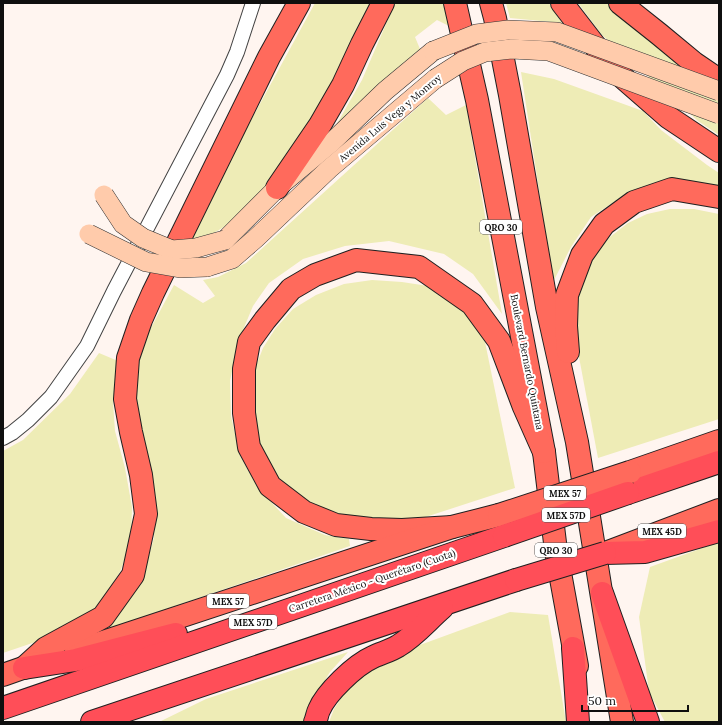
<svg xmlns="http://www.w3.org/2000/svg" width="722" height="725" viewBox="0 0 722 725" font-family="Lora,serif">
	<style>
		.green { fill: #eeecb6 }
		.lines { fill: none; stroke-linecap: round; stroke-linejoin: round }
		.minor-casing { stroke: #424242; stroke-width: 16 }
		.secondary-casing { stroke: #313131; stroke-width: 20 }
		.trunk-casing { stroke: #202020; stroke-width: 24 }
		.motorway-casing { stroke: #202020; stroke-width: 24 }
		.minor { stroke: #fff; stroke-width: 14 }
		.secondary { stroke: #ffcbab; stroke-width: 19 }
		.trunk { stroke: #ff6a5c; stroke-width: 22 }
		.motorway { stroke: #ff4e58; stroke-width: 22 }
		.secondary-bridge-casing { stroke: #313131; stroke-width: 20; stroke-linecap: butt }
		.trunk-bridge-casing { stroke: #202020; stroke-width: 24; stroke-linecap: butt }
		.motorway-bridge-casing { stroke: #202020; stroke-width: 24; stroke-linecap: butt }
		.secondary-bridge { stroke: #ffcbab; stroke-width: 19 }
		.trunk-bridge { stroke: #ff6a5c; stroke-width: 22 }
		.motorway-bridge { stroke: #ff4e58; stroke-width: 22 }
		.labels { text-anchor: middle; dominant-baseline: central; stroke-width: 4; stroke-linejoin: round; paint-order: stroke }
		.shield { fill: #fff; stroke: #575757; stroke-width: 1 }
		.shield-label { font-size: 9px; font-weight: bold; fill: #0f0f0f }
		.street-label { font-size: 10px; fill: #0f0f0f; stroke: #fff }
	</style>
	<rect width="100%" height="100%" fill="#fff5f0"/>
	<!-- green -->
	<g class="green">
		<polygon points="315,3 373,3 338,79 268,187 229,224 207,237 185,241"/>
		<polygon points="395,3 447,3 455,29 437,20 415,37 420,49 335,127 362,80"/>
		<polygon points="506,3 549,3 562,23 510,18"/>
		<polygon points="578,3 607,3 719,89 719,135 698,121 602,35"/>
		<polygon points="521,72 554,79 643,111 661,130 707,165 719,173 719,190 645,188 617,200 591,217 571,247 553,282"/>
		<polygon points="428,98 446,115 466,105 502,314 473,274 444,254 389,241 345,246 303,259 269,283 253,306 238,342 230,381 231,416 240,456 258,488 286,518 325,535 349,539 350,546 102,631 123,608 143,575 154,538 155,500 133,394 137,363 146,337 174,285 203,303 215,296 203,280 218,277 246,263"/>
		<polygon points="670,209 694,209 719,214 719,419 598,458 576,341 573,316 581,276 594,256 610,237 628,223 647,214"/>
		<polygon points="372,280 402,282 428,286 453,302 472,320 485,342 515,488 407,523 328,518 277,481 251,433 254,371 263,348 275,329 293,309 316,295 344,284"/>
		<polygon points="99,353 118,361 113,402 115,431 125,468 132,507 131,541 120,572 102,600 85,619 56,635 3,653 3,451 23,440 70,394"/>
		<polygon points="719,542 719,722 665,722 649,692 639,617 650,567"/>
		<polygon points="510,612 548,615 566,722 329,722 334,709 351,683 379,660"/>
		<polygon points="348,652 330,672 315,697 306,722 159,722 206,699"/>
	</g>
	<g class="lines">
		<defs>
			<polyline id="minor" points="3,438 12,433 28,420 51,397 87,346 114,291 227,75 237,52 253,3"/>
			<g id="secondary">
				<polyline points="225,240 277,188 332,142 385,91 433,51"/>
				<polyline points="207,267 232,259 255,239 329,169 435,79"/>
			</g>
			<g id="trunk">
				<polyline points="455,3 477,100 544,452 556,551 577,666"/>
				<polyline points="491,3 495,18 510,95 547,307 577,442 622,722"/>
				<polyline points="562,3 613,69 668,117 719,151"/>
				<polyline points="620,3 659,34 694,63 719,80"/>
				<polyline points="277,188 320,125 343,85 362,44 383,3"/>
				<polyline points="568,352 566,326 567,295 582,255 604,224 634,202 672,189 719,197"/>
				<polyline points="630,472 719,441"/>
				<polyline points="452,527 402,530 371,529 336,525 304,512 270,486 249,447 244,413 244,369 249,342 265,320 291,289 315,275 356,260 419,267 472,304 499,341 524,407 544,452"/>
				<polyline points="608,552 719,510"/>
				<polyline points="76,651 452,527 499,515"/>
				<polyline points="24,668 46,648 103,617 133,575 146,514 141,475 131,432 125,399 128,358 141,320 153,293 269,57 299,3"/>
				<polyline points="3,675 37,663"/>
			</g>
			<g id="motorway">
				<polyline points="628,493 719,462"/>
				<polyline points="605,553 645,552 719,531"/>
				<polyline points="602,593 648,722"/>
				<polyline points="573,648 578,722"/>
				<polyline points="24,668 76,660 176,634"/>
				<polyline points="3,708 504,536"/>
				<polyline points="92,722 516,580"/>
				<path d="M315 722C317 718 317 714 319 710 326 693 355 665 373 657 381 653 390 651 398 646 415 636 427 621 442 608"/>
			</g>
		</defs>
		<!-- minor casing -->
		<use href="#minor" class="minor-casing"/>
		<!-- secondary casing -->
		<use href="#secondary" class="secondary-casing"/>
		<!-- trunk casing -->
		<use href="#trunk" class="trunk-casing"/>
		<!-- motorway casing -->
		<use href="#motorway" class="motorway-casing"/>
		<!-- minor -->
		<use href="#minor" class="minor"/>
		<!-- secondary -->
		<use href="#secondary" class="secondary"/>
		<!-- trunk -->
		<use href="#trunk" class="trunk"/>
		<!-- motorway -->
		<use href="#motorway" class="motorway"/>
		<defs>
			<g id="secondary-bridge">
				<polyline points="433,51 476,34 508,30 557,32 719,91"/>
				<polyline points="435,79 463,61 485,52 511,49 549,51 719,114"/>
				<polyline points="104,195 123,224 143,238 172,250 196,248 225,240"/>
				<polyline points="89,234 146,262 180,268 207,267"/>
			</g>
			<polyline id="trunk-bridge" points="499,515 630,472"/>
			<g id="motorway-bridge">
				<polyline points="504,536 628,493"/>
				<polyline points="516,580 605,553"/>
			</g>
		</defs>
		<!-- secondary-bridge casing -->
		<use href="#secondary-bridge" class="secondary-bridge-casing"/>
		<!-- trunk-bridge casing -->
		<use href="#trunk-bridge" class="trunk-bridge-casing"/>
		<!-- motorway-bridge casing -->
		<use href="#motorway-bridge" class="motorway-bridge-casing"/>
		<!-- secondary-bridge -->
		<use href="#secondary-bridge" class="secondary-bridge"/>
		<!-- trunk-bridge -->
		<use href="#trunk-bridge" class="trunk-bridge"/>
		<!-- motorway-bridge -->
		<use href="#motorway-bridge" class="motorway-bridge"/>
	</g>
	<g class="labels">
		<!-- shield labels -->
		<g class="shield">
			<rect x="480" y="220" width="42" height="14" rx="3"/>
			<rect x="544" y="486" width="42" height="14" rx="3"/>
			<rect x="542" y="508" width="48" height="14" rx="3"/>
			<rect x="638" y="524" width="48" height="14" rx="3"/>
			<rect x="535" y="543" width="42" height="14" rx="3"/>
			<rect x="207" y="594" width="42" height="14" rx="3"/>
			<rect x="229" y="615" width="48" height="14" rx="3"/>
		</g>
		<g class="shield-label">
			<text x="501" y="227">QRO 30</text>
			<text x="565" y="493">MEX 57</text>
			<text x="566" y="515">MEX 57D</text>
			<text x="662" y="531">MEX 45D</text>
			<text x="556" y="550">QRO 30</text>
			<text x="228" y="601">MEX 57</text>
			<text x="253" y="622">MEX 57D</text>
		</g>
		<!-- street labels -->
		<g class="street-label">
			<text transform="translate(390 118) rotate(-40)">Avenida Luis Vega y Monroy</text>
			<text transform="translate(527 362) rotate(79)">Boulevard Bernardo Quintana</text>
			<text transform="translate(372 581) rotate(-19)">Carretera México - Querétaro (Cuota)</text>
		</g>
	</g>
	<!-- border -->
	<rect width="722" height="725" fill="none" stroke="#0f0f0f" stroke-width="8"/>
	<!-- scale -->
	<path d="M582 705v6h106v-6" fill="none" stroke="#0f0f0f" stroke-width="2"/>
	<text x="588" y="705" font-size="12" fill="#0f0f0f" stroke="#ffffff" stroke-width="3" paint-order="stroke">50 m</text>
</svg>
